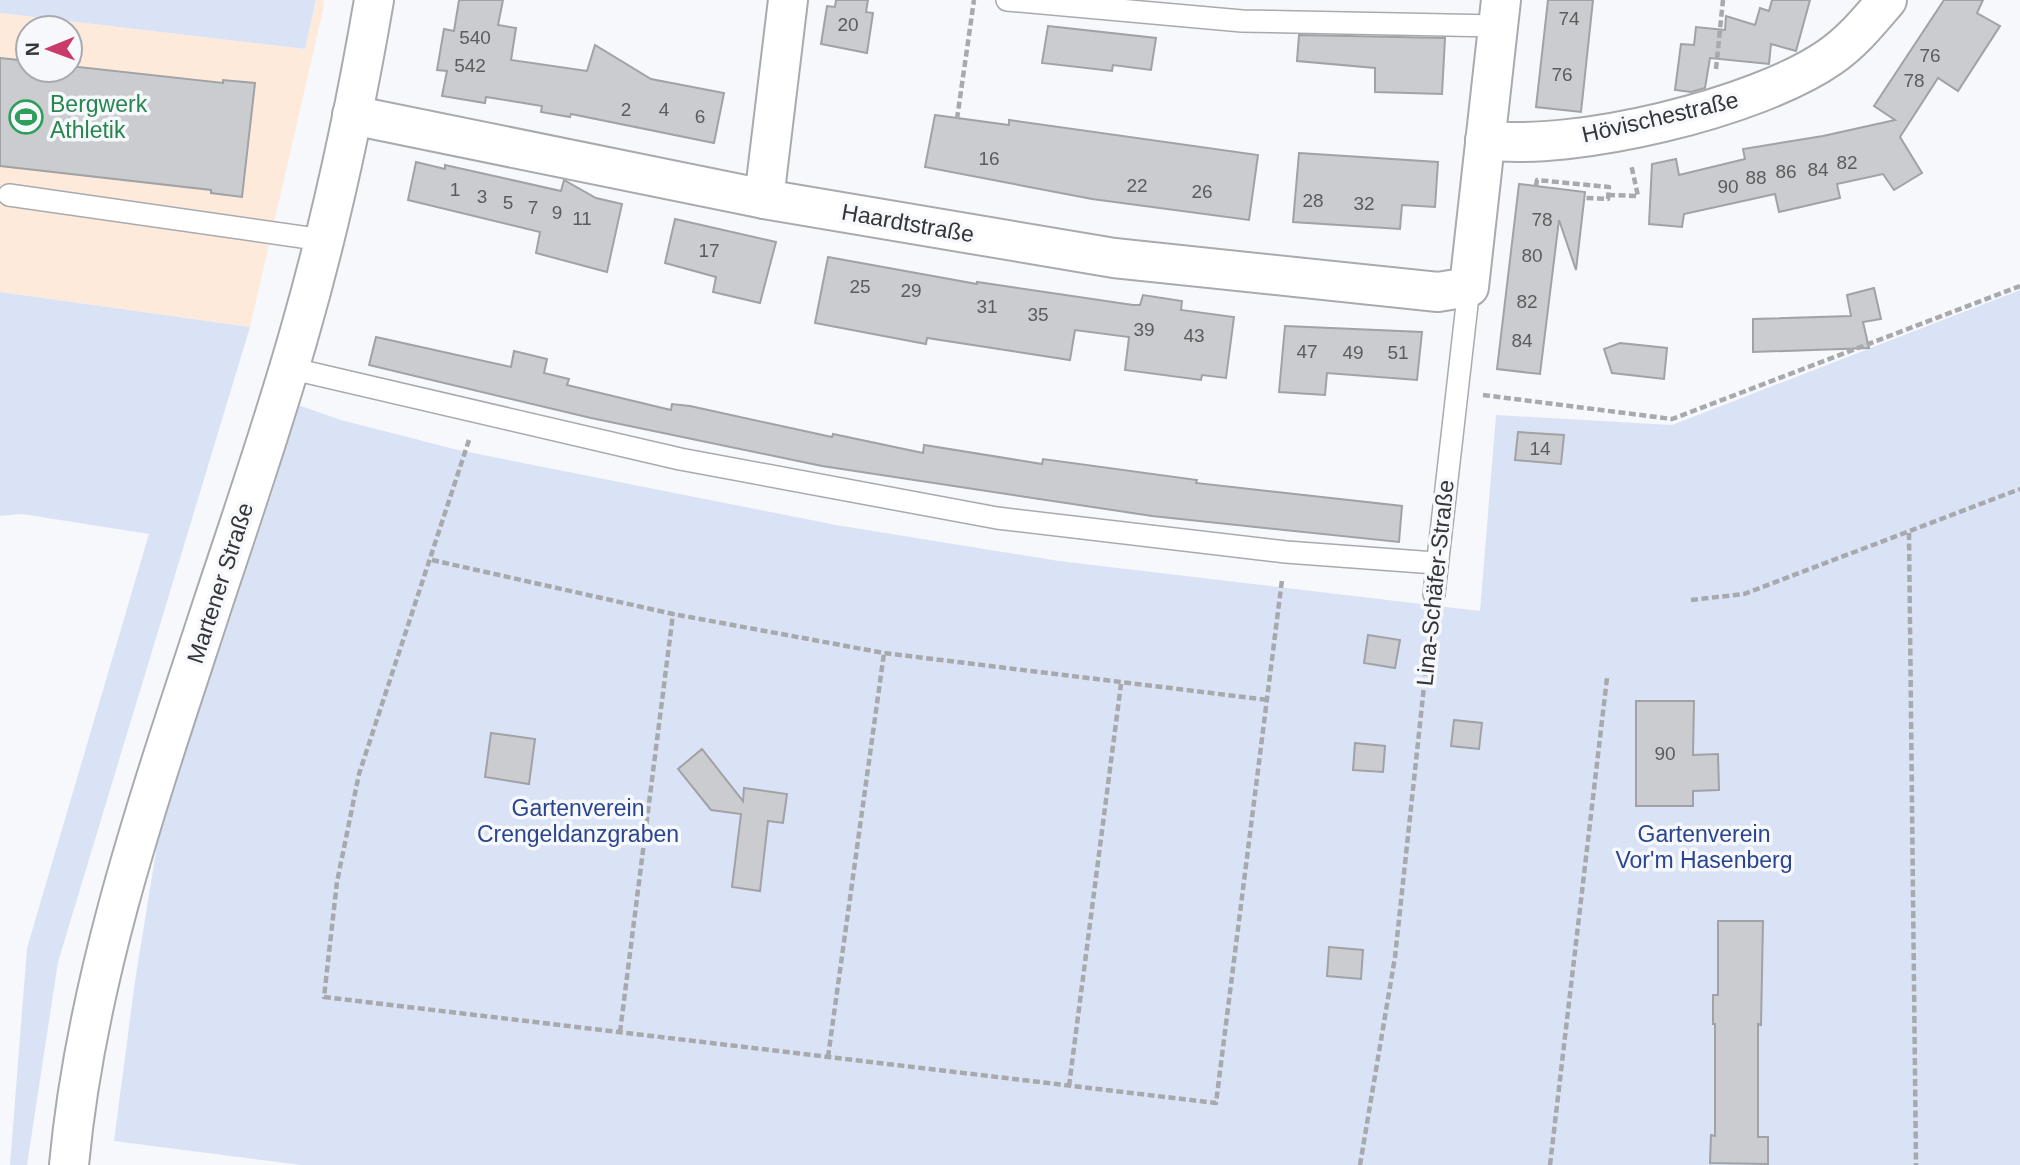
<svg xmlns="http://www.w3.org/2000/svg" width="2020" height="1165" viewBox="0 0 2020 1165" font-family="Helvetica,sans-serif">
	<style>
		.industrial { fill: #feeadb; fill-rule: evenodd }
		.green { fill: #dae3f6 }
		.building { fill: #cacccf; stroke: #a0a2a5; stroke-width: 2 }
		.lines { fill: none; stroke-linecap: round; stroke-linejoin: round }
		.lane-casing { stroke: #a8aaad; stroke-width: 24 }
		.street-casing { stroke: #a8aaad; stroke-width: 42 }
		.secondary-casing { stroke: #a8aaad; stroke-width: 42 }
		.path { stroke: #a7a9ac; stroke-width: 4.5; stroke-dasharray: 7 3.5; stroke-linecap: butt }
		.lane { stroke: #fff; stroke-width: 21 }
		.street { stroke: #fff; stroke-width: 38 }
		.secondary { stroke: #fff; stroke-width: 38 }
		.labels { text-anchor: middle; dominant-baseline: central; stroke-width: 7; stroke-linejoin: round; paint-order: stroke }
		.number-label { font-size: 19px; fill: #5b5c5e }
		.leisure-label { font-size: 23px; fill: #27864d; stroke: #f6f8fc; text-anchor: start }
		.street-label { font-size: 23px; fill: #363638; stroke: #f6f8fc }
		.park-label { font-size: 23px; fill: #2a4590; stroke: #f6f8fc }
	</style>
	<rect width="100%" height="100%" fill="#f6f8fc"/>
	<!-- industrial -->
	<path class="industrial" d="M316 0H324L323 10 250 327 0 292V13L305 49ZM28 28H70V70H28Z"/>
	<!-- green -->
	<g class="green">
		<polygon points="0,0 316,0 305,49 0,13"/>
		<polygon points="2020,290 2020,1165 301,1165 114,1141 135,981 160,827 274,487 298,405 341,420 458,450 836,525 1059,561 1480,611 1496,415 1672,425"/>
		<polygon points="0,292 250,327 58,962 27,1165 10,1165 27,948 149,534 22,514 0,516"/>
	</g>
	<!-- building -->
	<g class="building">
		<polygon points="459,0 503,0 498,25 516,28 511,60 587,71 595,45 651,79 724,93 714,143 571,114 570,117 541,112 542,106 486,97 485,103 442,96 447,71 437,70 444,29 454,31"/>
		<polygon points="836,0 868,0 866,12 873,13 867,53 821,44 827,6 835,7"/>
		<polygon points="1548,0 1593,0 1581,112 1536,107"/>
		<polygon points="1772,0 1810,0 1796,51 1771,44 1769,64 1710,58 1705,88 1691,92 1675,90 1681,44 1694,45 1696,27 1725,30 1726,16 1755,25 1760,8 1769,11"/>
		<polygon points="1944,0 1983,0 1977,13 2000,26 1958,91 1938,78 1900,137 1922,173 1894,190 1883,174 1837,184 1840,198 1779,212 1775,194 1684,214 1682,227 1649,224 1652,164 1676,159 1679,175 1745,159 1743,149 1823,136 1895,120 1874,106"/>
		<polygon points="1048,26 1156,38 1151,70 1113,65 1112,71 1042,63"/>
		<polygon points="1299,35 1445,38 1442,94 1375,92 1375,68 1297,61"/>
		<polygon points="0,58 28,61 28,70 70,70 70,66 223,83 223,80 255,83 242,197 211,193 211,190 0,166"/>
		<polygon points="935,115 1009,125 1009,120 1258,155 1249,220 1092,199 925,167"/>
		<polygon points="1299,153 1438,162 1435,207 1402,205 1400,229 1293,222"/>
		<polygon points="416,162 445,169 445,165 561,191 564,180 596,198 622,204 607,272 536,253 540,232 408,200"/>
		<polygon points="1519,184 1585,192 1576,270 1559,220 1540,374 1497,369"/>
		<polygon points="675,219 776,242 760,303 713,292 716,277 665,263"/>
		<polygon points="828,257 977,284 977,282 1133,305 1140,305 1143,295 1182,301 1181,310 1234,317 1226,378 1202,375 1201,380 1125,370 1129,337 1075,330 1070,360 927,338 926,344 815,323"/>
		<polygon points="1874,288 1881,319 1863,322 1869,348 1753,352 1753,319 1851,316 1847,295"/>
		<polygon points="1285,326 1422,332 1417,380 1327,373 1325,395 1279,392"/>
		<polygon points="376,337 511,367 514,351 547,359 544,373 569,379 567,385 671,410 672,404 690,406 832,437 833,434 923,453 924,445 1042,464 1043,459 1197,480 1196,483 1402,506 1399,542 1152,516 822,466 591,418 369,365"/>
		<polygon points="1620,343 1667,348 1664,379 1612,373 1604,349"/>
		<polygon points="1518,432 1564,435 1561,464 1515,460"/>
		<polygon points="1368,635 1400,640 1395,668 1364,663"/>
		<polygon points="1636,701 1694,701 1693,755 1718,754 1719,790 1693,791 1693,806 1636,806"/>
		<polygon points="1454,720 1482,723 1479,749 1451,746"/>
		<polygon points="491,733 535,739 529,784 485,777"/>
		<polygon points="1355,743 1385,746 1383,772 1353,770"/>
		<polygon points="702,749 743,801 744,788 787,794 783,823 768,821 760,891 732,887 741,814 711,810 678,769"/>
		<polygon points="1718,921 1763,921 1761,1025 1758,1024 1758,1137 1768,1137 1768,1164 1710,1163 1711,1135 1715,1136 1715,1024 1713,1024 1713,995 1718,995"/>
		<polygon points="1329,947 1363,950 1361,979 1327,976"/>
	</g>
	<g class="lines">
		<defs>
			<g id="lane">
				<polyline points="1007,0 1242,21 1498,26"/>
				<polyline points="9,195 323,240"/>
				<polyline points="289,368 680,459 997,518 1286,552 1435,563"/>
				<polyline points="1434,594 1469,287"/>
			</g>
			<g id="street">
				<polyline points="352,115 764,199 1114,258 1438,292 1469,287 1501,0"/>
				<path d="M1485 140C1573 152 1757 108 1830 57 1853 41 1869 21 1887 0"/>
				<polyline points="764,199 788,0"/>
			</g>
			<path id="secondary" d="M69 1165C87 971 153 787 213 603 243 513 274 423 300 331 331 223 355 111 374 0"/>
		</defs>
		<!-- lane casing -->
		<use href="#lane" class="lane-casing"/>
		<!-- street casing -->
		<use href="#street" class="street-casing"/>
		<!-- secondary casing -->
		<use href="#secondary" class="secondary-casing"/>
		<!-- path -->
		<g class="path">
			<polyline points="1716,69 1723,0"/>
			<polyline points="957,119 974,0"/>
			<polyline points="1536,186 1537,180 1609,187 1608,199 1586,198"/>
			<polyline points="1608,195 1638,196 1631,164"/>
			<polyline points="1483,395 1672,419 2020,286"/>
			<polyline points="469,440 359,774 337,882 324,997 1216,1103 1282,580"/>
			<polyline points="1909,533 1916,1165"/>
			<polyline points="432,560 673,614 884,653 1268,700"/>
			<polyline points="1691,600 1744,594 2020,489"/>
			<polyline points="620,1032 673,614"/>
			<polyline points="828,1057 884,653"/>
			<polyline points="1069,1086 1121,684"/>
			<polyline points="1360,1165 1395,957 1431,621"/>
			<polyline points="1550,1165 1607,678"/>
		</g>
		<!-- lane -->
		<use href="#lane" class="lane"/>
		<!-- street -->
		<use href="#street" class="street"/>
		<!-- secondary -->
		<use href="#secondary" class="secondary"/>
	</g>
	<!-- icons -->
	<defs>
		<symbol id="stadium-ring" viewBox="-11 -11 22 22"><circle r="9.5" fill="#f6f8fc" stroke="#2e9e5b" stroke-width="1.5"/><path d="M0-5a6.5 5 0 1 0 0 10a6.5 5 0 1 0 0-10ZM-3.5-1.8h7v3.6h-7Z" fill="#2e9e5b"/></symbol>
	</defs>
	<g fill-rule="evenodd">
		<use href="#stadium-ring" x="7" y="98" width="38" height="38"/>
	</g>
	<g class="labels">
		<!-- number labels -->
		<g class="number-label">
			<text x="1569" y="18">74</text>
			<text x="848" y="24">20</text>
			<text x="475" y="37">540</text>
			<text x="1930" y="55">76</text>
			<text x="470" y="65">542</text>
			<text x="1562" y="74">76</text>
			<text x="1914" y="80">78</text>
			<text x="626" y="109">2</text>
			<text x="664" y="109">4</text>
			<text x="700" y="116">6</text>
			<text x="989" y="158">16</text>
			<text x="1847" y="162">82</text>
			<text x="1818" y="169">84</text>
			<text x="1786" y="171">86</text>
			<text x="1756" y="177">88</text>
			<text x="1137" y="185">22</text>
			<text x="1728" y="186">90</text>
			<text x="455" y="189">1</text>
			<text x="1202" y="191">26</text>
			<text x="482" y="196">3</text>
			<text x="1313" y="200">28</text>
			<text x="508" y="202">5</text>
			<text x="1364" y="203">32</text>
			<text x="533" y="207">7</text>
			<text x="557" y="212">9</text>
			<text x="582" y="218">11</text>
			<text x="1542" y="219">78</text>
			<text x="709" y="250">17</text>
			<text x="1532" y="255">80</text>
			<text x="860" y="286">25</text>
			<text x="911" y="290">29</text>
			<text x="1527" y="301">82</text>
			<text x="987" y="306">31</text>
			<text x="1038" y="314">35</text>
			<text x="1144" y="329">39</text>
			<text x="1194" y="335">43</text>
			<text x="1522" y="340">84</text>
			<text x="1307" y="351">47</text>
			<text x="1353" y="352">49</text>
			<text x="1398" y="352">51</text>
			<text x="1540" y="448">14</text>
			<text x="1665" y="753">90</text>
		</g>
		<!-- leisure labels -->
		<g class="leisure-label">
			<text x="50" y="104">Bergwerk<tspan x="50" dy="26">Athletik</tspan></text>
		</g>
		<!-- street labels -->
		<g class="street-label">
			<text transform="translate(1660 117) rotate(-13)">Hövischestraße</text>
			<text transform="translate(908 223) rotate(10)">Haardtstraße</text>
			<text transform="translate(220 583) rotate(-72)">Martener Straße</text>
			<text transform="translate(1435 583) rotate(-84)">Lina-Schäfer-Straße</text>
		</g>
		<!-- park labels -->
		<g class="park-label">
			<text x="578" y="808">Gartenverein<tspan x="578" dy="26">Crengeldanzgraben</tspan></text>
			<text x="1704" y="834">Gartenverein<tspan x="1704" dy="26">Vor'm Hasenberg</tspan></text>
		</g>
	</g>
	<!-- north arrow -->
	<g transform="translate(49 49) rotate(269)"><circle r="33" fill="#f6f8fc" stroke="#a9aaae" stroke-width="2"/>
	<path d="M0-5L12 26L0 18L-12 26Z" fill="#c93b68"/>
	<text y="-10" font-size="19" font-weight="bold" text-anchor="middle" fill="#363638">N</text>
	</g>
</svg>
